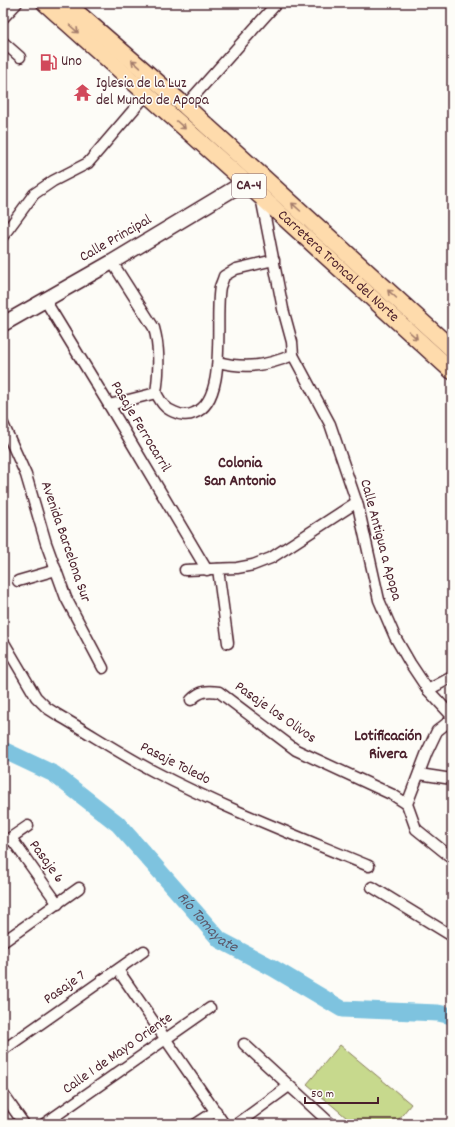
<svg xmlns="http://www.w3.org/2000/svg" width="455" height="1127" viewBox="0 0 455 1127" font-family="Dekko,sans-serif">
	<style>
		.green { fill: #c7d98d; stroke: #887c5c }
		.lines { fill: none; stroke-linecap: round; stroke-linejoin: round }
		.river { stroke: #7ec3df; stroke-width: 17 }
		.street-casing { stroke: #4a1f2b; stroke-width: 13 }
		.secondary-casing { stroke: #4a1f2b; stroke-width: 17 }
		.primary-casing { stroke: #4a1f2b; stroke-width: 19 }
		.street { stroke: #fdfcf7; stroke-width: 10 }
		.secondary { stroke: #fdfcf7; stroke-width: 14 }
		.primary { stroke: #fedbac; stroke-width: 16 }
		.oneway { stroke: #a47d6c }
		.labels { text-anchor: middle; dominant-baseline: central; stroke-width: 3; stroke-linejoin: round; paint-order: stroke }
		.shield { fill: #fdfcf7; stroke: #806168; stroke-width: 1 }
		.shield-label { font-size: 14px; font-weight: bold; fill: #4a1f2b }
		.poi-label { font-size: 15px; fill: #4a1f2b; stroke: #fdfcf7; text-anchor: start }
		.street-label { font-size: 15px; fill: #4a1f2b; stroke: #fdfcf7 }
		.neighbourhood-label { font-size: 16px; font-weight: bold; fill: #4a1f2b; stroke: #fdfcf7 }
		.water-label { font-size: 16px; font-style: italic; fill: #5c586a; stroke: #fdfcf7 }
	</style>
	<rect width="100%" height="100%" fill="#fdfcf7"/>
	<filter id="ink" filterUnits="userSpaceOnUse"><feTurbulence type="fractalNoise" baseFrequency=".025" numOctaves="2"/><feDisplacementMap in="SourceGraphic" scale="8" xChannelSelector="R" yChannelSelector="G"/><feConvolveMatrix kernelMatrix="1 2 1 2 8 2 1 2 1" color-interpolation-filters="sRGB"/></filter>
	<g filter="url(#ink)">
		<!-- green -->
		<polygon class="green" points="340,1045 411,1104 395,1124 354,1124 307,1084"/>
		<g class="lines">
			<!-- river -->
			<path class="river" id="s1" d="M3 750 54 774 118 824 220 940 273 968 342 1009 438 1013 452 1016"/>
			<defs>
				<g id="street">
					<polyline points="3,18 17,3"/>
					<polyline points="3,42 20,57"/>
					<polyline points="185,106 277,3"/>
					<polyline points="261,197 283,309 292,342 293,355 330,424 358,506 379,600 395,637 410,663 428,690 452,716"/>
					<polyline points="3,236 34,194 53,181 88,163 147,94"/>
					<path d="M112 262 154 328C160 349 159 372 156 393"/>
					<polyline points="45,300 109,405 207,570"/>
					<path d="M218 362C246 369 266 366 293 355"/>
					<path d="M156 393C161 402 164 408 174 412 180 415 188 416 194 413 229 401 214 317 220 287 221 284 223 280 224 276L236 269 274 260"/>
					<polyline points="109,405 156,393"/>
					<polyline points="3,424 26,475 46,543 66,598 103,668"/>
					<polyline points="218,569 228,643"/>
					<polyline points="185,570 237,568 253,565 271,558 357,502"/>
					<polyline points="18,581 56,570"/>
					<path d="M3 641 36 697 47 708 58 715C91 734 122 755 155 772 224 808 297 836 369 866"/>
					<polyline points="428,690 452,677"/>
					<path d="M191 700C200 691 207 690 219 692L296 750 393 795 407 804"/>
					<polyline points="452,719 437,731 427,752 407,804 416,829 452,858"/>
					<polyline points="419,774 452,779"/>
					<polyline points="11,838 58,904"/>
					<polyline points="3,843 28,826"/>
					<polyline points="372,887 452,936"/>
					<polyline points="3,942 79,888"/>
					<polyline points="118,970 224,1124"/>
					<polyline points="244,1044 331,1124"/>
					<polyline points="3,1050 144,951"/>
					<polyline points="3,1094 24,1124"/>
					<polyline points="44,1124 210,1008"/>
					<polyline points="196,1124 216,1111"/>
					<polyline points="237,1124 289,1086"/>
				</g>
				<polyline id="secondary" points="3,324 112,262 245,182"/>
				<g id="primary">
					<path id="s2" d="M45 3 245 182 452 371"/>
					<polyline points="66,3 185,106 452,349"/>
				</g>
			</defs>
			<!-- street casing -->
			<use href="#street" class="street-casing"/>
			<!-- secondary casing -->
			<use href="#secondary" class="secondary-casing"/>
			<!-- primary casing -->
			<use href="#primary" class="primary-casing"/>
			<!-- street -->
			<use href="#street" class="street"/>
			<!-- secondary -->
			<use href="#secondary" class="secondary"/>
			<!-- primary -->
			<use href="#primary" class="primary"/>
		</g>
		<!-- one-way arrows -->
		<defs><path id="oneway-shaft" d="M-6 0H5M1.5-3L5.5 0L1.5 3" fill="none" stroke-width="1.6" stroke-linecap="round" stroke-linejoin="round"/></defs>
		<g class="oneway">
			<use href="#oneway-shaft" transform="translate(74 29) rotate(42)"/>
			<use href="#oneway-shaft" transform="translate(136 64) rotate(-139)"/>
			<use href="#oneway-shaft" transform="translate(181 125) rotate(42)"/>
			<use href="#oneway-shaft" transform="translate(296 207) rotate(-138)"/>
			<use href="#oneway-shaft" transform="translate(392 294) rotate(-138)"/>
			<use href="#oneway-shaft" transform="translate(413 335) rotate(42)"/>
		</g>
	</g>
	<!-- icons -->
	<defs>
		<symbol id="fuel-bare" viewBox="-9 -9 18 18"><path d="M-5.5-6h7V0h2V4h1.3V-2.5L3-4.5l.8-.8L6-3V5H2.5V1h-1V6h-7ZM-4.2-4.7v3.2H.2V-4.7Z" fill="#d1495b" stroke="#fdfcf7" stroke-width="2.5" paint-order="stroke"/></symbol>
		<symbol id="temple-bare" viewBox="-9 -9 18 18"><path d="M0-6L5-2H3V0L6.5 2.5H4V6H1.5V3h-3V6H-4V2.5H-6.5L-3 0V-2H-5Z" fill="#d1495b" stroke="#fdfcf7" stroke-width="2.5" paint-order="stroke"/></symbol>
	</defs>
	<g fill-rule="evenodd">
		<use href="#fuel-bare" x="36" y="50" width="25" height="25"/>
		<use href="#temple-bare" x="70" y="80" width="25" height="25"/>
	</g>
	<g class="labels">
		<!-- shield labels -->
		<rect class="shield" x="232" y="174" width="34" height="24" rx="3"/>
		<g class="shield-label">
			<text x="249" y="186">CA-4</text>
		</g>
		<!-- poi labels -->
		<g class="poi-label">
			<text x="61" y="62">Uno</text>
			<text x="96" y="84">Iglesia de la Luz<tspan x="96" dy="17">del Mundo de Apopa</tspan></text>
		</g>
		<!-- street labels -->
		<g class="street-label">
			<text transform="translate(116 239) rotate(-30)">Calle Principal</text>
			<text stroke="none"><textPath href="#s2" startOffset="394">Carretera Troncal del Norte</textPath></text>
			<text transform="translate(140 427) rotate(59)">Pasaje Ferrocarril</text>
			<text transform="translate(380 540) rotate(75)">Calle Antigua a Apopa</text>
			<text transform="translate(65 542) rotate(71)">Avenida Barcelona Sur</text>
			<text transform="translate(275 713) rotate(35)">Pasaje los Olivos</text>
			<text transform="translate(175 764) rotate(27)">Pasaje Toledo</text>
			<text transform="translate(46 862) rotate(54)">Pasaje 6</text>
			<text transform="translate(65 988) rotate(-35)">Pasaje 7</text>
			<text transform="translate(118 1054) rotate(-35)">Calle 1 de Mayo Oriente</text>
		</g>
		<!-- neighbourhood labels -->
		<g class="neighbourhood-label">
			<text x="240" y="463">Colonia<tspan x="240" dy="18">San Antonio</tspan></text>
			<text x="388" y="736">Lotificación<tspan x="388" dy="18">Rivera</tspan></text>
		</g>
		<!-- water labels -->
		<g class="water-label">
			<text stroke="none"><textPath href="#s1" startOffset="271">Río Tomayate</textPath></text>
		</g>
	</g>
	<!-- margin -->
	<rect width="455" height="1127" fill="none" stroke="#fdfcf7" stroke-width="16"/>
	<rect x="8" y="8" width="439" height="1111" fill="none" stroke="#4a1f2b" stroke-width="1.5" filter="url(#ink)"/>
	<!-- scale -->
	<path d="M305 1097v6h73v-6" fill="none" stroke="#4a1f2b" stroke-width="2"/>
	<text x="311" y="1097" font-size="12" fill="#4a1f2b" stroke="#fdfcf7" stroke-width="3" paint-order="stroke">50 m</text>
</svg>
